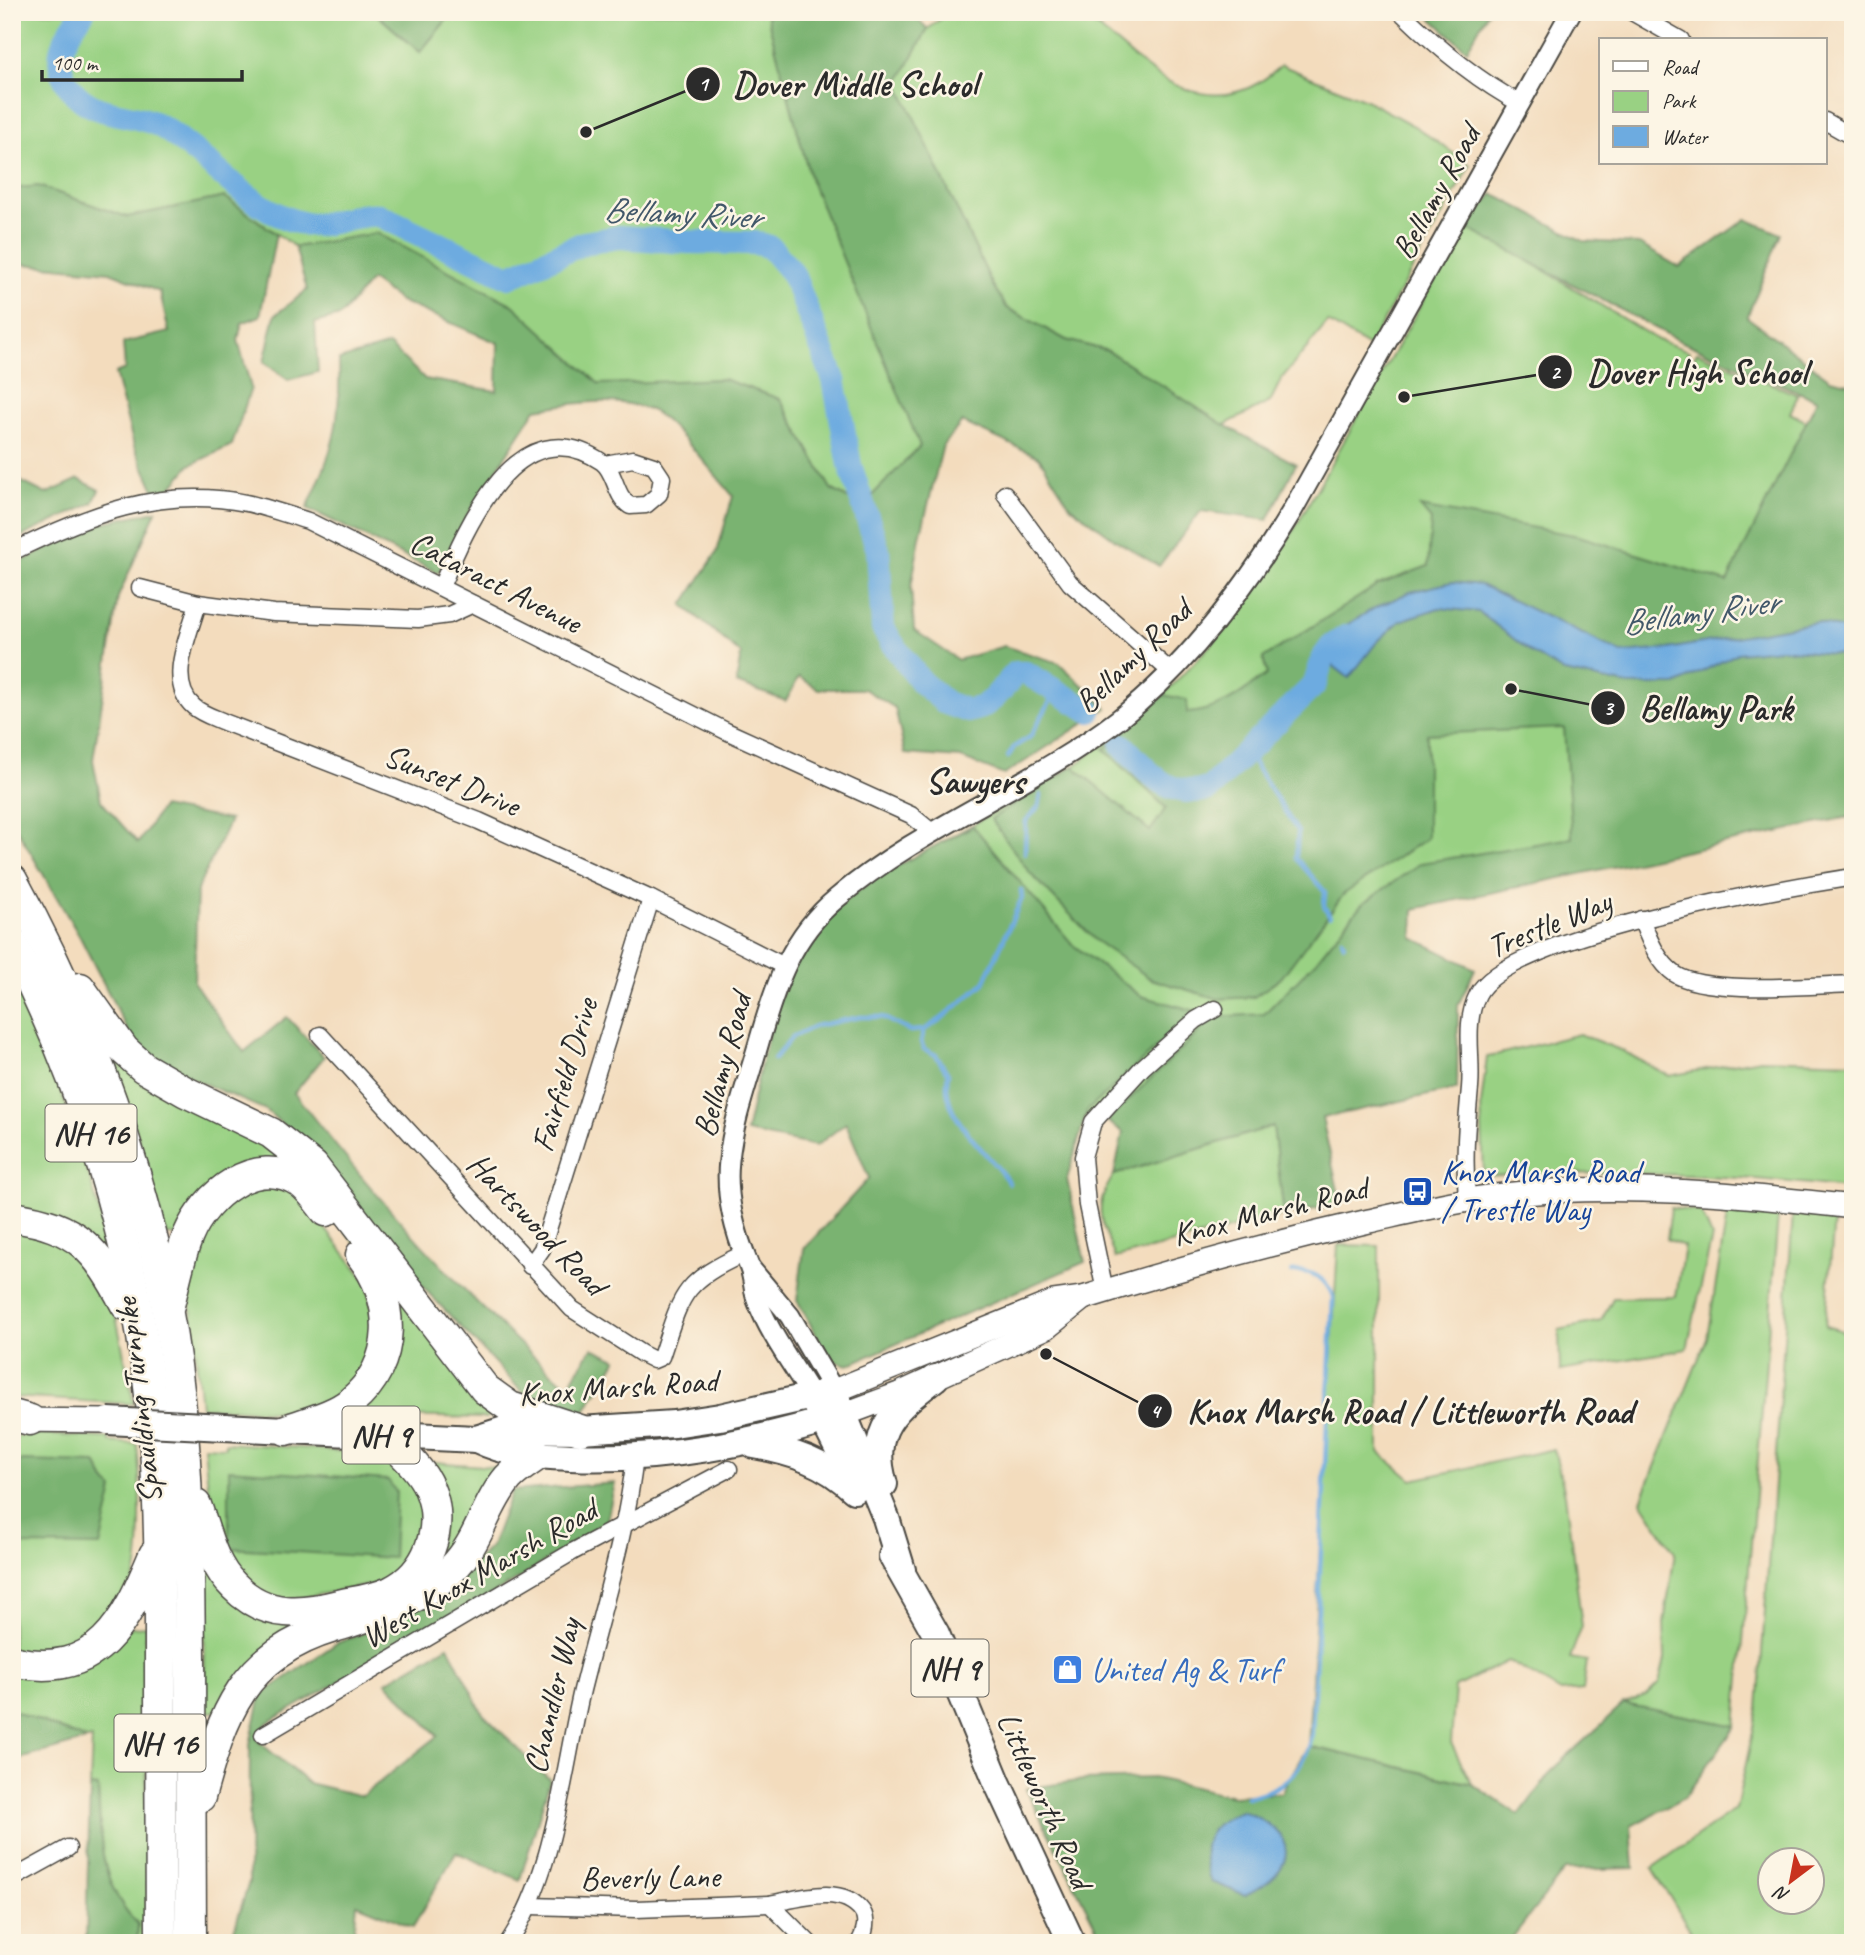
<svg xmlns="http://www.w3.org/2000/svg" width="1865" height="1955" viewBox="0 0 1865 1955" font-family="Caveat,sans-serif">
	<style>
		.green { fill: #99d183; stroke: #627e57; stroke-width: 2; fill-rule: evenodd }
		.forest { fill: #7ab371; stroke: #526f4e; stroke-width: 2 }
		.water { fill: #6dabe0; stroke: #4c6b86; stroke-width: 2 }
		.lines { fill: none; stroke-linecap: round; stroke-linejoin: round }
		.stream { stroke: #6dabe0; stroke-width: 4.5 }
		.river { stroke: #6dabe0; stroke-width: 24 }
		.minor-casing { stroke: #494641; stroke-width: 19 }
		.tertiary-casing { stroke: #494641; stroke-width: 23 }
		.secondary-casing { stroke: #494641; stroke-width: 26 }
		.primary-casing { stroke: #494641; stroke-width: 30 }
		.motorway-casing { stroke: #494641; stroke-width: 33 }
		.minor { stroke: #fff; stroke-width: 16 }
		.tertiary { stroke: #fff; stroke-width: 19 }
		.secondary { stroke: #fff; stroke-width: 23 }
		.primary { stroke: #fff; stroke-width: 26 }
		.motorway { stroke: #fff; stroke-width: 30 }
		.primary-bridge-casing { stroke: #494641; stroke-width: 30; stroke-linecap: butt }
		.primary-bridge { stroke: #fff; stroke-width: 26 }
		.labels { text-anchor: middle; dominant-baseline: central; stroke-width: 5; stroke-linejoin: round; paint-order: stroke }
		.shield { fill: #fcf5e5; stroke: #6a6863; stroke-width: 2 }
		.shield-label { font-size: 32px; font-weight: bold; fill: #2b2b2b }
		.street-label { font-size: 33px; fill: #2b2b2b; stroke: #fcf5e5 }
		.transit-label { font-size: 33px; fill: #164399; stroke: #fcf5e5; text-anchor: start }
		.shop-label { font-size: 33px; fill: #366cbe; stroke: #fcf5e5; text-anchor: start }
		.water-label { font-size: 35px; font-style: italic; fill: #42586a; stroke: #fcf5e5 }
		.neighbourhood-label { font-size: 35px; font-weight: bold; fill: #2b2b2b; stroke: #fcf5e5 }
		.leader { fill: none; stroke: #2b2b2b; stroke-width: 2.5 }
		.callout-dot { fill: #2b2b2b; stroke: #fcf5e5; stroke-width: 2.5 }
		.mark-label { font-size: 21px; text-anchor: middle; font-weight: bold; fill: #fff }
		.callout-label { font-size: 35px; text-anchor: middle; font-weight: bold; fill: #2b2b2b; stroke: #fcf5e5; stroke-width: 5; stroke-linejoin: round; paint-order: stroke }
	</style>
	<rect width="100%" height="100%" fill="#fcf5e5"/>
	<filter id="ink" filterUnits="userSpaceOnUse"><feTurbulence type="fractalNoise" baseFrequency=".0143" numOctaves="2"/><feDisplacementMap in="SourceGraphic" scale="14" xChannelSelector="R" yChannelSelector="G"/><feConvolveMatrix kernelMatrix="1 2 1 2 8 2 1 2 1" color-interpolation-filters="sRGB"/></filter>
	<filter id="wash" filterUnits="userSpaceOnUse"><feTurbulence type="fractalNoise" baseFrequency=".00686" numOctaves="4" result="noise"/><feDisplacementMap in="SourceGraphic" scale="28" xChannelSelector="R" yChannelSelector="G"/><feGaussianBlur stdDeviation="1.57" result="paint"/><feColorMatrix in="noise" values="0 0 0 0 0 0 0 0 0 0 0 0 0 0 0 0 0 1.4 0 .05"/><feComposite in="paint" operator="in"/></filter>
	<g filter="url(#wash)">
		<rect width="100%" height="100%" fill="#f3dcbd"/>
		<!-- green -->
		<g class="green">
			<polygon points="12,12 374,12 420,52 453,12 766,12 811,181 921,446 862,506 831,489 780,399 723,379 599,385 513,305 378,234 295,247 225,197 127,217 38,186 12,189"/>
			<path d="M949 12C972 12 1056 7 1072 13 1104 26 1123 52 1150 70 1195 102 1241 105 1281 65L1366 100 1416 127 1470 165 1369 347 1328 322 1282 378 1270 402 1224 425 1108 351 1066 340 1007 308 992 284 897 83 928 29Z"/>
			<polygon points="1467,223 1658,340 1689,351 1686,358 1692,361 1697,352 1798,395 1790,413 1853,446 1853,817 1394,884 1324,1109 753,1125 871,882 1069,770 1151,708 1243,611 1292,533"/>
			<path d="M12 976C56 1066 87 1159 111 1256L12 1211Z"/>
			<path d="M1579 1034 1623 1051 1669 1076 1760 1059 1853 1062V1189C1730 1173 1607 1170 1484 1176L1481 1105 1487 1057Z"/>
			<polygon points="106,1045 283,1152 499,1410 487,1418 338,1415 368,1389 378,1273 316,1192 274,1169 179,1236 166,1235 146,1161"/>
			<path d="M1273 1126 1284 1215 1115 1258C1102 1222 1091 1210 1114 1175Z"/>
			<polygon points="256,1183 297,1193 368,1283 376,1344 344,1398 290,1413 201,1407 188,1279 192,1253 217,1205"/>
			<polygon points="1671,1208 1701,1212 1712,1237 1687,1349 1560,1371 1559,1330 1601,1321 1613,1298 1676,1297 1684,1246 1667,1239"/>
			<polygon points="1728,1209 1778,1216 1736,1726 1624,1704 1646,1696 1659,1683 1665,1659 1664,1623 1675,1553 1641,1501 1707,1338"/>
			<path d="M1793 1213 1834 1219 1825 1326 1853 1334V1943H1698L1652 1868 1736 1809 1758 1709ZM1770 1860H1812V1902H1770Z"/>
			<polygon points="12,1224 57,1234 112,1297 134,1404 12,1397"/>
			<polygon points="1338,1245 1379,1246 1379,1452 1412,1480 1554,1449 1565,1494 1582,1626 1570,1658 1587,1661 1583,1690 1561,1692 1508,1661 1455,1687 1451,1743 1472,1784 1308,1746"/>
			<path d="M34 1434 109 1438 110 1442 137 1444C140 1472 144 1565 131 1588 120 1608 103 1626 90 1645L12 1655V1545L106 1483 96 1463H12V1438Z"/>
			<path d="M225 1443C252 1445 384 1450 398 1464 411 1478 421 1499 431 1515L398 1580 267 1604 213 1538 204 1446 225 1447Z"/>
			<path d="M434 1462 504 1468C487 1522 453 1575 401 1601 377 1613 350 1617 324 1625 279 1639 244 1674 218 1712H205L204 1566 210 1565C250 1644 319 1620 388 1600 439 1577 456 1520 427 1471Z"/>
			<path d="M145 1626 148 1943H137L138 1924C98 1884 101 1841 98 1788L90 1786 92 1739 87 1740 12 1710V1671L133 1627Z"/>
		</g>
		<!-- forest -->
		<g class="forest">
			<polygon points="374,12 453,12 420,52"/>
			<path d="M766 12H910L928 29 898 83 992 284 1007 308 1066 340 1108 351 1224 425 1296 464 1268 520 1201 511 1159 566 1117 541 1070 506 1039 457 962 422 943 445 920 537 911 587 914 630 958 660 1004 646 1059 663 1107 708 1004 775 961 758 905 754 895 708 864 689H818L799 677 786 701 736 683 741 654 683 605 717 552 733 496C718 478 669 417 650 410 613 396 573 403 536 409L468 514 438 573 307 508C334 450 341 425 339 360L389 345 425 379 497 391 498 343 400 301 371 280 340 316 315 323 318 372 288 380 264 362 275 315 307 290 295 247 377 233 513 305 599 384 723 379 780 399 831 489 862 506 920 446 811 181Z"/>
			<polygon points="1424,12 1488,12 1467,50"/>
			<polygon points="38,186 127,217 225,197 276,234 260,316 242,323 238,340 251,388 232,445 190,465 170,489 154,490 134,446 115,373 125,369 123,343 169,332 160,292 110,272 12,263 12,189"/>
			<path d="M1493 194 1583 241 1639 244 1679 267 1746 219 1781 234 1747 317 1830 379 1853 384V816L1414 909 1413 938 1475 969 1458 1005 1457 1089 1322 1118 1341 1204 1284 1215 1273 1126 1114 1175 1123 1132 1107 1121 1214 1017 1264 1014 1316 961 1361 905 1421 863 1572 838 1564 728 1427 734V838L1344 894 1281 978 1254 997 1218 999 1151 979 1095 940 1030 873 991 819 1073 766 1150 831 1166 808 1104 749 1164 695 1187 700V713C1220 711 1242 693 1267 674L1263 658 1378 585 1428 566 1431 520 1420 507 1579 536 1727 582 1817 400 1678 340 1466 228Z"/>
			<polygon points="12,477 46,494 79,479 99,490 93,503 12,541"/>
			<path d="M156 511 118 597 93 760 101 801 138 843 162 807 230 820 197 890 194 983 244 1052 287 1017 324 1057 294 1093C376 1199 466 1299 568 1387L592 1348 617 1359 581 1417 526 1396 422 1286 322 1159 266 1110 167 1068 134 1043 80 937 12 821V566L97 524Z"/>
			<path d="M973 826 1073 945 1141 996 1196 1011 1087 1111 1067 1179 1085 1262 848 1365 830 1360 797 1300 804 1249 869 1178 846 1123 816 1146 746 1132C763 1060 773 978 825 920 860 880 926 852 973 826Z"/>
			<polygon points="23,1461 96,1463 106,1483 113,1489 100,1546 12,1545 12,1463"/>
			<polygon points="229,1469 388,1480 396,1492 393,1558 229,1548"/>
			<polygon points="615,1483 607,1520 522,1577 267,1723 257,1740 308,1783 362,1796 438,1736 386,1682 448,1646 483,1714 550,1780 520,1880 456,1852 413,1927 357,1904 353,1943 230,1943 249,1882 250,1744 261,1695 337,1643 390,1623 452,1584 491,1546 512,1491"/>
			<polygon points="1624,1704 1736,1726 1684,1798 1631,1826 1634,1868 1565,1870 1508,1943 1104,1943 1026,1789 1083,1780 1154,1778 1233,1796 1281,1793 1308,1746 1472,1784 1519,1815 1554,1768"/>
			<polygon points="12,1710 87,1740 12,1761"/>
			<path d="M90 1786 98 1787C101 1841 98 1884 138 1924L137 1943H86Z"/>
		</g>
		<!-- water -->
		<g class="water">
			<polygon points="1452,582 1481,585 1622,653 1668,649 1817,622 1853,632 1853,656 1781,649 1738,653 1676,685 1628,685 1564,672 1532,653 1479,612 1439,608 1400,621 1377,642 1349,678 1323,658 1326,637 1375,608 1410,592"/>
			<path d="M1242 1811C1299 1831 1301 1870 1245 1895L1211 1882C1197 1846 1205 1824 1242 1811Z"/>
		</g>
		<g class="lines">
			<!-- stream -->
			<g class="stream">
				<polyline points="1248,754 1298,832 1296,858 1325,892 1324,906 1330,916"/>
				<polyline points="1008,757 1014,747 1030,737 1056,691"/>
				<polyline points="1025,853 1026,821 1039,806 1041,795"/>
				<polyline points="1342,939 1344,944"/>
				<path d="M924 1030 921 1042 924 1049 936 1055 948 1074C939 1118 988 1150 1009 1183"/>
				<polyline points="774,1059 792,1037 815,1026 860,1017 882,1017 910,1031 924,1030 941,1019 984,983 1022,898 1021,890"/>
				<path d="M1247 1797C1285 1789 1301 1774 1312 1735L1333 1297C1327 1279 1312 1269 1292 1272"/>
			</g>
			<!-- river -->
			<g class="river">
				<path d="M83 12C66 37 48 58 71 89 95 120 132 110 162 127 207 155 250 211 301 223 327 230 353 212 379 215L509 277 584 243 619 237 687 242 756 243 770 247 793 274 834 380 850 465 878 550 883 628 892 643 921 682 946 703 968 711 982 707 994 698 1016 673H1026L1090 711"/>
				<path d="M1122 745C1151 773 1166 799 1209 789L1315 684 1323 658 1331 647 1347 636"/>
			</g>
		</g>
	</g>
	<g filter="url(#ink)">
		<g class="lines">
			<defs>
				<g id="minor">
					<path d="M1401 12C1436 46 1478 81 1521 104"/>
					<polyline points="1632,12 1681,40"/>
					<polyline points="1825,121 1853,137"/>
					<polyline points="1005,494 1070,583 1170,671"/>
					<path d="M12 552C87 515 160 486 246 503 267 507 288 515 308 521L726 731 911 815 933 833"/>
					<path d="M441 587C466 527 518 405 602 462 616 472 614 495 630 506L646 505 659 494 662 478 654 466 633 459 605 464"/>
					<polyline points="140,588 198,603"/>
					<path d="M473 604 449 615 418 619 274 613 198 603C190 633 165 682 194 707 202 714 215 718 224 722L479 821 651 899 784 966"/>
					<path d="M1641 919C1649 939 1657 961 1675 974 1706 995 1812 985 1853 984"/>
					<path d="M320 1035 572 1309 642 1354 654 1360 661 1357C682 1294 681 1283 743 1254"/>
					<path d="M1467 1200C1464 1157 1466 1131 1470 1088 1473 1057 1463 1023 1478 994 1508 935 1783 888 1853 877"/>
					<polyline points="530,1266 542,1249 555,1207 651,899"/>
					<polyline points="1105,1291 1087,1205 1083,1157 1093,1122 1142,1068 1196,1020 1215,1009"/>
					<polyline points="263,1735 574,1551 729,1469"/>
					<polyline points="12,1879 68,1848"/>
					<polyline points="530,1906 636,1909 770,1904"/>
					<path d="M508 1943C555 1873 563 1771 582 1690 601 1613 626 1536 635 1457"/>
					<path d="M809 1943 770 1904C797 1899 842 1883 862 1911 868 1920 865 1933 859 1943"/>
				</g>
				<g id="tertiary">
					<polyline points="751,1269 790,1316 834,1391"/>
					<path d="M811 1395C793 1365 769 1333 757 1300 753 1289 754 1277 749 1266 735 1232 725 1197 729 1160 733 1120 748 1081 759 1042 775 986 791 936 837 898 922 826 1031 787 1119 719 1190 663 1246 587 1292 511L1571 12"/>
				</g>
				<g id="secondary">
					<path d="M834 1391 1054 1302 1083 1298C1177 1269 1272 1243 1369 1221 1414 1211 1458 1200 1504 1195 1618 1182 1739 1194 1853 1207"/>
					<polyline points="845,1414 899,1394 1047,1327 1083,1298"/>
					<polyline points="15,1420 108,1421"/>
				</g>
				<g id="primary">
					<polyline points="811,1395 854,1481"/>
					<polyline points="224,1427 476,1439 507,1429 580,1430 674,1424 720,1417 834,1391 886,1518 902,1570"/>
					<path d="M476 1439C510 1455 533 1455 570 1457 664 1461 751 1443 841 1416"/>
					<path d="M754 1445C793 1452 825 1462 854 1490"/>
					<path d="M884 1484C867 1430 896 1408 935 1378"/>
					<polyline points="892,1556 936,1634 997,1782 1072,1943"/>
				</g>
				<g id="motorway">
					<path d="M12 880C100 1040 161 1217 180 1399 189 1485 189 1571 190 1657 190 1752 191 1848 191 1943"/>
					<path d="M12 943C85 1086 134 1243 151 1403 161 1497 160 1593 160 1688 160 1773 161 1858 161 1943"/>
					<polyline points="80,988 124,1050 144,1068 186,1092 271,1133 313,1166 485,1389 510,1407 580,1430"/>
					<path d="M12 1217C78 1226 96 1249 126 1305"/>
					<path d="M169 1305C175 1282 179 1258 188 1236 205 1195 256 1153 300 1182 311 1190 318 1201 326 1211"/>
					<polyline points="12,1415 30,1420"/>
					<path d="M286 1430C307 1422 334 1416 351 1402 398 1363 396 1301 361 1255"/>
					<path d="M196 1505C206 1533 212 1565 234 1586 266 1619 303 1614 343 1604 359 1601 375 1599 390 1592 428 1574 446 1527 429 1488 420 1467 400 1451 384 1435"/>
					<path d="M12 1661C98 1681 126 1622 154 1555"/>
					<path d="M200 1797C223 1713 242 1655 334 1627 379 1613 418 1603 452 1569 479 1543 485 1505 508 1478 516 1469 528 1462 538 1455"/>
				</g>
			</defs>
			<!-- minor casing -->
			<use href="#minor" class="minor-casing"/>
			<!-- tertiary casing -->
			<use href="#tertiary" class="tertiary-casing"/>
			<!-- secondary casing -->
			<use href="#secondary" class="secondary-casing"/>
			<!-- primary casing -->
			<use href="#primary" class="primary-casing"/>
			<!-- motorway casing -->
			<use href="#motorway" class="motorway-casing"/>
			<!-- minor -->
			<use href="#minor" class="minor"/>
			<!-- tertiary -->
			<use href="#tertiary" class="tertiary"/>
			<!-- secondary -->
			<use href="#secondary" class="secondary"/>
			<!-- primary -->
			<use href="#primary" class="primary"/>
			<!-- motorway -->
			<use href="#motorway" class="motorway"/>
			<defs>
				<polyline id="primary-bridge" points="108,1421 224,1427"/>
			</defs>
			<!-- primary-bridge casing -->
			<use href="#primary-bridge" class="primary-bridge-casing"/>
			<!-- primary-bridge -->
			<use href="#primary-bridge" class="primary-bridge"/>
		</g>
	</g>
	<!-- icons -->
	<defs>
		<symbol id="bus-square" viewBox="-11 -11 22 22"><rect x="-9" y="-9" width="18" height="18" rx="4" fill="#1a4fb4" stroke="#fcf5e5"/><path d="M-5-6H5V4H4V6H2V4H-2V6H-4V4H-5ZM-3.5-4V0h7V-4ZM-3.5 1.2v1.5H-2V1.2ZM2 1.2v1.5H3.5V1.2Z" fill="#fff"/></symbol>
		<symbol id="shop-square" viewBox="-11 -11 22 22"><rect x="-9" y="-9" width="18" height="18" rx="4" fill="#3f7fe0" stroke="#fcf5e5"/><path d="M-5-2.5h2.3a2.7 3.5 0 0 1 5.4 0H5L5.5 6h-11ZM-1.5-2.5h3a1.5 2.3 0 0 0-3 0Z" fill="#fff"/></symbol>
	</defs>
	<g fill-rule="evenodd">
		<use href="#bus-square" x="1400" y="1174" width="35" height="35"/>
		<use href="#shop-square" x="1050" y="1652" width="35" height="35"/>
	</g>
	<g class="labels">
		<!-- shield labels -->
		<g class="shield">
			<rect x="45.5" y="1104.5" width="91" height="57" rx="5"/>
			<rect x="342.5" y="1406.5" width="77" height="57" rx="5"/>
			<rect x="911.5" y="1639.5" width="77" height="57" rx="5"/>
			<rect x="114.5" y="1714.5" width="91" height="57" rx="5"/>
		</g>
		<g class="shield-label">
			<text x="91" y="1133">NH 16</text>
			<text x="381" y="1435">NH 9</text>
			<text x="950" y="1668">NH 9</text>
			<text x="160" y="1743">NH 16</text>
		</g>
		<!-- street labels -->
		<g class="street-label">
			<text transform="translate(1436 192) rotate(-61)">Bellamy Road</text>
			<text transform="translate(496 582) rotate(27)">Cataract Avenue</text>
			<text transform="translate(1133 656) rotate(-44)">Bellamy Road</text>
			<text transform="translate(452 780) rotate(22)">Sunset Drive</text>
			<text transform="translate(1549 924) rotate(-22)">Trestle Way</text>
			<text transform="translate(722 1065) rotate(-75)">Bellamy Road</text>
			<text transform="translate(564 1075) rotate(-73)">Fairfield Drive</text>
			<text transform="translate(1270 1211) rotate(-14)">Knox Marsh Road</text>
			<text transform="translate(537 1224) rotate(46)">Hartswood Road</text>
			<text transform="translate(618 1387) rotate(-4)">Knox Marsh Road</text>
			<text transform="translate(138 1401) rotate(-97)">Spaulding Turnpike</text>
			<text transform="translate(479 1573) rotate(-30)">West Knox Marsh Road</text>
			<text transform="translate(552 1696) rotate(-77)">Chandler Way</text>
			<text transform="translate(1045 1800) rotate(66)">Littleworth Road</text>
			<text transform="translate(650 1877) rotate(-1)">Beverly Lane</text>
		</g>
		<!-- transit labels -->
		<g class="transit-label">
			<text x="1441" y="1172">Knox Marsh Road<tspan x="1441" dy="38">/ Trestle Way</tspan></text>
		</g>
		<!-- shop labels -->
		<g class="shop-label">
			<text x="1091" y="1670">United Ag &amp; Turf</text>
		</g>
		<!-- water labels -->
		<g class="water-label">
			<text transform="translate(682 213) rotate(3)">Bellamy River</text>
			<text transform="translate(1700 612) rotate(-8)">Bellamy River</text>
		</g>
		<!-- neighbourhood labels -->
		<g class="neighbourhood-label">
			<text x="975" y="781">Sawyers</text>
		</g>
	</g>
	<!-- callouts -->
	<path class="leader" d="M586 132L703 84M1404 397L1555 372M1511 689L1608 708M1046 1354L1155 1411"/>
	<g class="callout-dot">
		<circle cx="586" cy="132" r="7"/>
		<circle cx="1404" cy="397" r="7"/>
		<circle cx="1511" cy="689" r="7"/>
		<circle cx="1046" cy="1354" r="7"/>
		<circle cx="703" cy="84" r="18"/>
		<circle cx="1555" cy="372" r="18"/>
		<circle cx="1608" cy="708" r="18"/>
		<circle cx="1155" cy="1411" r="18"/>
	</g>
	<g class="mark-label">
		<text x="703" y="91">1</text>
		<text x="1555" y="379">2</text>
		<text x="1608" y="715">3</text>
		<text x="1155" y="1418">4</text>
	</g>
	<g class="callout-label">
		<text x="855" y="96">Dover Middle School</text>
		<text x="1697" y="384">Dover High School</text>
		<text x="1716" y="720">Bellamy Park</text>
		<text x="1410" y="1423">Knox Marsh Road / Littleworth Road</text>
	</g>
	<!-- margin -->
	<rect width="1865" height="1955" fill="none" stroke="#fcf5e5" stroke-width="42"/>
	<!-- legend -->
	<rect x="1599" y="38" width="228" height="126" fill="#fcf5e5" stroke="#a8a49b" stroke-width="2"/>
	<rect x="1613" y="61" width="35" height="10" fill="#ffffff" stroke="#a8a49b" stroke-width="2"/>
	<text x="1662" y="74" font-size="21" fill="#2b2b2b">Road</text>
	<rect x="1613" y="91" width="35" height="21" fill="#99d183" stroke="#a8a49b" stroke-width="2"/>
	<text x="1662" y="108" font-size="21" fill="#2b2b2b">Park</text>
	<rect x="1613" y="126" width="35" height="21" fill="#6dabe0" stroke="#a8a49b" stroke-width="2"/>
	<text x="1662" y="144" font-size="21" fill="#2b2b2b">Water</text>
	<!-- north arrow -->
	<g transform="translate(1791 1881) rotate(212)"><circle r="33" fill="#fcf5e5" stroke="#a8a49b" stroke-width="2"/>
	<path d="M0-5L12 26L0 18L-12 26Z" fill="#c8321e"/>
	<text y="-10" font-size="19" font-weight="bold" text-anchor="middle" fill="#2b2b2b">N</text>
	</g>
	<!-- scale -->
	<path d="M42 70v10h200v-10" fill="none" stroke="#2b2b2b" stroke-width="3.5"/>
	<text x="52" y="70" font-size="21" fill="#2b2b2b" stroke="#fcf5e5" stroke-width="5" paint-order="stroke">100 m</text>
</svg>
